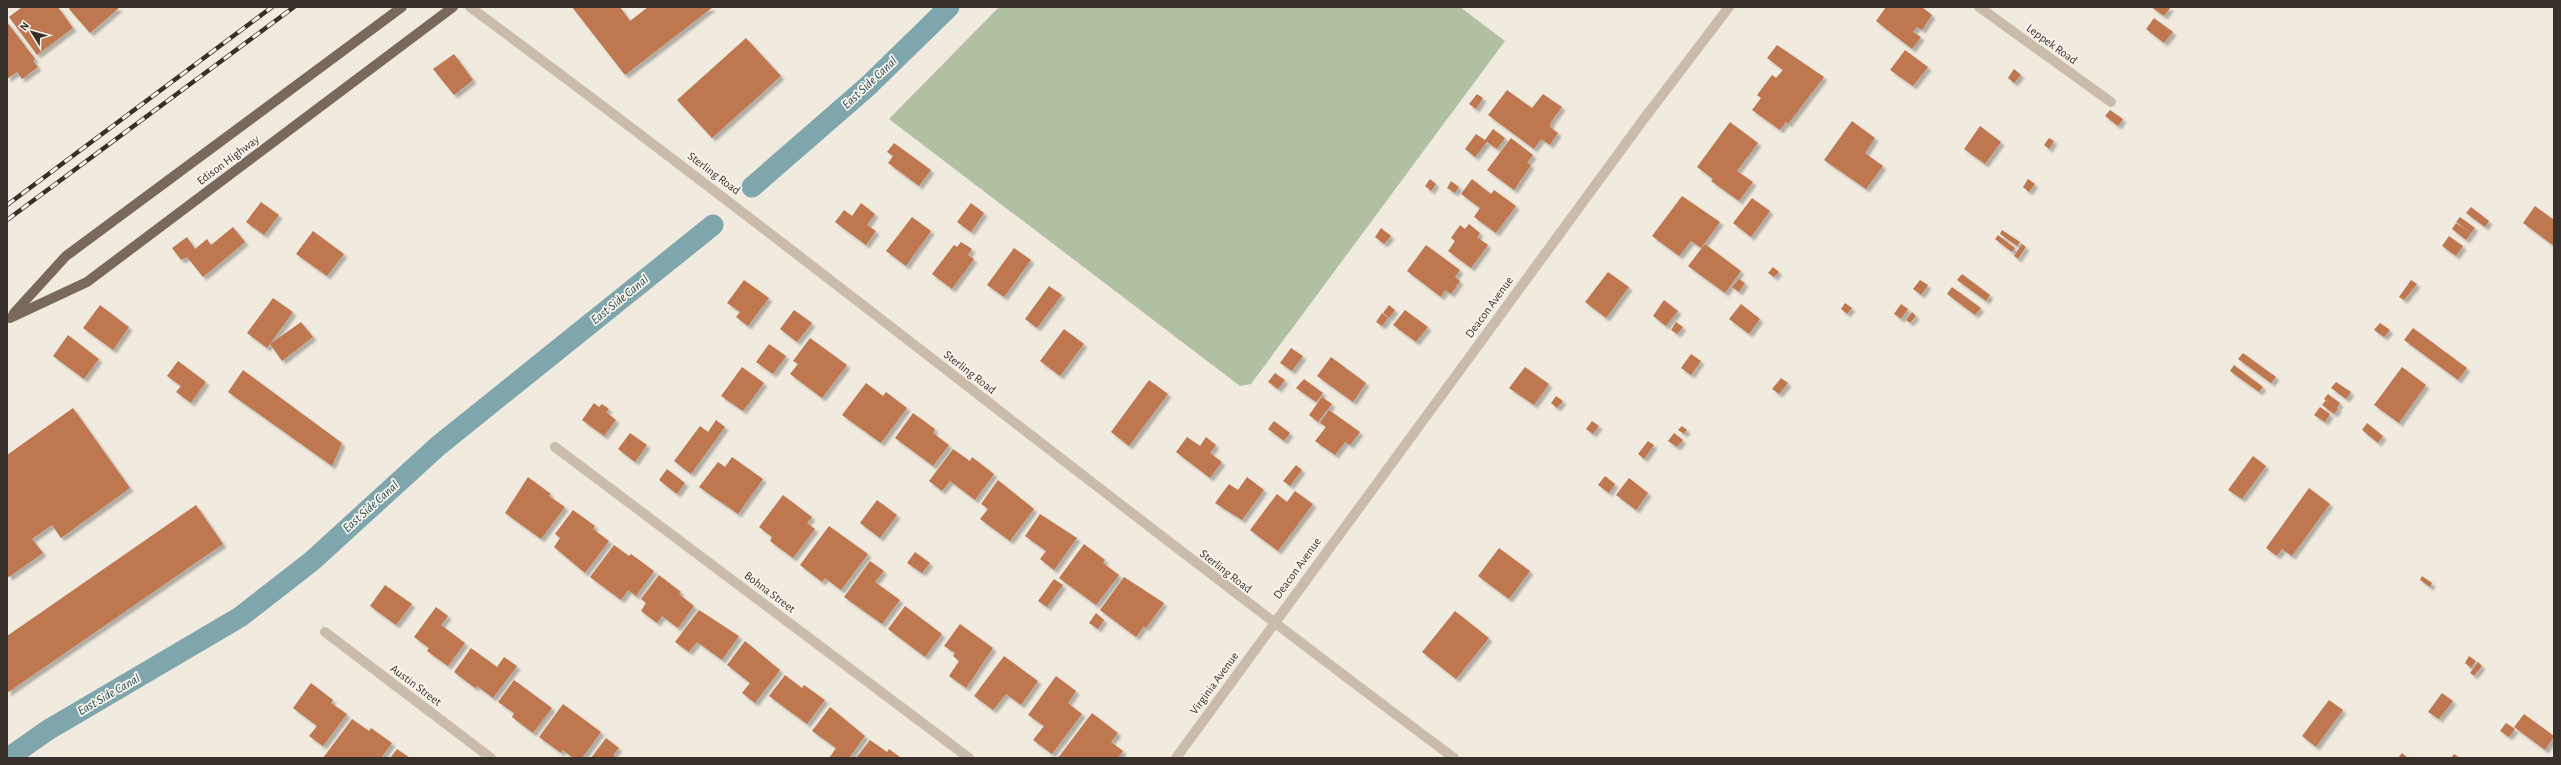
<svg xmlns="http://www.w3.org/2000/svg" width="2561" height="765" viewBox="0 0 2561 765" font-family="'Alegreya Sans',sans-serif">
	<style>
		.green { fill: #b1c0a0 }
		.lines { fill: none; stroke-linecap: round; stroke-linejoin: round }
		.canal { stroke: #80a6ad; stroke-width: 21 }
		.building { fill: #be7750; filter: url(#shadow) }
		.minor { stroke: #c9bcab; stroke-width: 10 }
		.major { stroke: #78695c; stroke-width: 10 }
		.rail-casing { stroke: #37302a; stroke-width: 4.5 }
		.rail { stroke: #f9f4eb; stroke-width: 3; stroke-dasharray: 9; stroke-linecap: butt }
		.labels { text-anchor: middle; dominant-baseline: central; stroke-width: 3.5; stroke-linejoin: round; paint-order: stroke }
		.street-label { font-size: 12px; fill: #37302a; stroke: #f9f4eb }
		.water-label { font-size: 13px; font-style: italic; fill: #224d56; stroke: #f9f4eb }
	</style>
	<defs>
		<filter id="shadow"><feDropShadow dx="3.5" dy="3.5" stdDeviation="1" flood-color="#0004"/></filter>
	</defs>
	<rect width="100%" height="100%" fill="#f1ebdf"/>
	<!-- green -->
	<polygon class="green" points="999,7 1460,7 1505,41 1251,384 1240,386 889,119"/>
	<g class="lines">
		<!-- canal -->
		<g class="canal">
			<polyline points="752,187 868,86 949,7"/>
			<polyline points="8,758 48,730 240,617 312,561 438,446 713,225"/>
		</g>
	</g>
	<!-- building -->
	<g class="building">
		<polygon points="22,7 58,7 73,28 37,55 9,17"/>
		<polygon points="71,7 120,7 90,33 69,9"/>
		<polygon points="572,7 620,7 630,21 648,7 713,7 625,75"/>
		<polygon points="1886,7 1922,7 1932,15 1922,30 1917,27 1913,32 1921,37 1912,49 1876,21"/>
		<polygon points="2151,7 2171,7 2164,16"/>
		<polygon points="2154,18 2173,32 2164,43 2146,29"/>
		<polygon points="7,22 35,59 33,61 38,67 22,79 17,72 7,79"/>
		<polygon points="746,38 781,76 712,138 677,100"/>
		<polygon points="1777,45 1824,77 1788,124 1786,122 1780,130 1752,110 1761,98 1757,95 1772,75 1776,78 1783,70 1767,58"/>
		<polygon points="1905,50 1928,67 1913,86 1890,70"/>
		<polygon points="454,54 473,80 454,95 433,69"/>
		<polygon points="2014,69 2021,75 2014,83 2008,78"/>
		<polygon points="1507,90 1532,108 1543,94 1562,107 1551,122 1550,127 1558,133 1550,145 1541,139 1534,149 1488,115"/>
		<polygon points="1477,94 1483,98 1476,109 1469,104"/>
		<polygon points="2110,110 2123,119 2118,126 2105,116"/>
		<polygon points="1852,121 1875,138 1865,153 1883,166 1866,189 1824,160"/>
		<polygon points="1730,122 1758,143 1737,171 1753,182 1739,201 1711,181 1713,179 1697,167"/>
		<polygon points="1980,126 2001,142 1985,164 1964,149"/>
		<polygon points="1493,129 1505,138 1497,149 1487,142 1475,157 1465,149 1476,134 1485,140"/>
		<polygon points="1511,138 1533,155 1527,163 1531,165 1514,190 1487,170"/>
		<polygon points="2049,138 2054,141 2049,149 2044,145"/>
		<polygon points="894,143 931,170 919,186 888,163 893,156 887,152"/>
		<polygon points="1430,179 1436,184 1431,191 1425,186"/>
		<polygon points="1472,179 1491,194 1494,190 1516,206 1496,233 1474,217 1480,208 1461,194"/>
		<polygon points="2028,179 2035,184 2029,192 2023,187"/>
		<polygon points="1451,181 1459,187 1455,193 1447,188"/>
		<polygon points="1682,196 1720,222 1701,248 1691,241 1679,256 1652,236"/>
		<polygon points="1752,198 1770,211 1751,237 1733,223"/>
		<polygon points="261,202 279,215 264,235 246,222"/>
		<polygon points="861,203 875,214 867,225 876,231 866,245 835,222 844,210 852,216"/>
		<polygon points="971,203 984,213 971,232 957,222"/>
		<polygon points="2535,206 2554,220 2554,246 2523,223"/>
		<polygon points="2471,207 2489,221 2485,227 2466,213"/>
		<polygon points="912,217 931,231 906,266 886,251"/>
		<polygon points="2460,217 2475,228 2471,233 2456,222"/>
		<polygon points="2456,223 2471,233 2466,240 2452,229"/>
		<polygon points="1469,224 1480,233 1477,237 1488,245 1471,268 1448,251 1455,241 1451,238 1460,225 1465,229"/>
		<polygon points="233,227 245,242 203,277 187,257 181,260 172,248 187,237 195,249 207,239 211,245"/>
		<polygon points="1381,228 1391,236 1384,244 1375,237"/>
		<polygon points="2002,230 2020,242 2017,246 2000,234"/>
		<polygon points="313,231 344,254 327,276 296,254"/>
		<polygon points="1998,235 2015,248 2012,252 1995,239"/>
		<polygon points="2449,236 2463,246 2456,256 2442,246"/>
		<polygon points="961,242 972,249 968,255 974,259 952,289 932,274 954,245 957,247"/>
		<polygon points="1705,244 1741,271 1725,293 1688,266"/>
		<polygon points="2022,244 2026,247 2018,259 2014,256"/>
		<polygon points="1426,245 1460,270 1455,277 1460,281 1451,294 1445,290 1441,297 1407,271"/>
		<polygon points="1014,248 1031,260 1004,297 987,285"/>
		<polygon points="1773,267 1779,272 1774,277 1768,273"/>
		<polygon points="1608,272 1629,287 1606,318 1585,302"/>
		<polygon points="1962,274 1990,295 1986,301 1957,280"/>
		<polygon points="1739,279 1745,283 1739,292 1732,287"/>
		<polygon points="744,280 769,298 748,326 736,317 740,312 727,303"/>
		<polygon points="1920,280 1928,285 1921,295 1913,289"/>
		<polygon points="2411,280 2417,284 2404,300 2399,297"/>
		<polygon points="1049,286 1062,295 1037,328 1025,319"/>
		<polygon points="1952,287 1981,308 1975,315 1947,294"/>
		<polygon points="273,298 293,312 267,348 247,333"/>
		<polygon points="1664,300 1678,311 1666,326 1653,316"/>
		<polygon points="1845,303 1852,308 1847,314 1841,309"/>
		<polygon points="1741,304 1760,319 1749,334 1729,319"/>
		<polygon points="1901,304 1908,309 1901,319 1894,314"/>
		<polygon points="100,305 129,327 113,350 83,328"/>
		<polygon points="1389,305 1395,310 1389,318 1383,313"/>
		<polygon points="794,310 812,323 797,342 780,329"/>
		<polygon points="1405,310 1428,327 1416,342 1393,325"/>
		<polygon points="1912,312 1916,316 1910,323 1906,320"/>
		<polygon points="1382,313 1388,318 1382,326 1376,322"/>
		<polygon points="301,322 313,337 282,361 270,344"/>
		<polygon points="1676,322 1683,327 1677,334 1671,330"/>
		<polygon points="2380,323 2390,330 2384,337 2374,330"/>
		<polygon points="2413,328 2467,368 2458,380 2404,340"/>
		<polygon points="1064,329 1084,344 1060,376 1040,361"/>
		<polygon points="68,335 99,359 84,379 53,356"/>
		<polygon points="810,338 847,365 822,398 790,374 798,364 793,361"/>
		<polygon points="769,344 786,356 773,374 756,362"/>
		<polygon points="1291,348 1303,356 1292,371 1280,363"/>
		<polygon points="2243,353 2276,377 2271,383 2238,359"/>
		<polygon points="1691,354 1701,361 1691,375 1681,368"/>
		<polygon points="1331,357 1366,383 1353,402 1317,376"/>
		<polygon points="178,361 206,382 191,403 176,392 181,386 167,376"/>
		<polygon points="2234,365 2263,387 2259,392 2230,371"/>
		<polygon points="742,367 764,383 743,411 721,396"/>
		<polygon points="1525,367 1549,384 1534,405 1509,388"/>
		<polygon points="2402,367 2426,385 2399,423 2374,405"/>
		<polygon points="243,370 342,443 332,466 228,392"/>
		<polygon points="1275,373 1285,380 1278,389 1268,382"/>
		<polygon points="1781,378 1788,383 1779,394 1772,389"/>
		<polygon points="1304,379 1323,393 1316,402 1296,388"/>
		<polygon points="1149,380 1168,394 1129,446 1111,432"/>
		<polygon points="2336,382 2351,392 2346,399 2331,388"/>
		<polygon points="866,383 883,396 886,392 907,408 881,443 842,415"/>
		<polygon points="2328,394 2340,403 2337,408 2324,399"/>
		<polygon points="1556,396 1563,401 1557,408 1551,403"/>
		<polygon points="1322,397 1332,404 1318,422 1309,415"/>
		<polygon points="2326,400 2338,409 2334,414 2322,405"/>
		<polygon points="594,403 599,407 602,404 609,409 606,412 616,420 604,436 582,420"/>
		<polygon points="2320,407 2330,414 2325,422 2314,415"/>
		<polygon points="73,408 130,488 61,538 52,525 32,539 43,553 9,577 7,575 7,455"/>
		<polygon points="1329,410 1360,432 1350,445 1345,442 1335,455 1315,441 1326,427 1320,423"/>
		<polygon points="913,413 935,429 933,433 949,445 933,466 895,438"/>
		<polygon points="716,420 725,427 691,474 674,461 700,426 708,432"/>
		<polygon points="1274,421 1290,433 1284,441 1268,429"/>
		<polygon points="1592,421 1599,426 1593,434 1586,429"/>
		<polygon points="2367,423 2383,436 2378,443 2362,430"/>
		<polygon points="1682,426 1687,430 1684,434 1678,430"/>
		<polygon points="630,433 647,445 635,462 618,449"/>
		<polygon points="1674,433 1683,440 1677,447 1668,441"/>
		<polygon points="1187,437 1200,446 1206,437 1216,445 1210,453 1222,462 1210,478 1176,452"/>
		<polygon points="1648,441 1654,445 1644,459 1638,454"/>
		<polygon points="953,449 970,461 972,457 994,474 975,500 950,481 942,491 929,481"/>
		<polygon points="2253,456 2266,466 2242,499 2228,490"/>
		<polygon points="732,457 763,479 738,514 699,487 718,462 725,467"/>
		<polygon points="1296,465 1302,470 1290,486 1283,481"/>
		<polygon points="667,469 685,483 677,494 659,480"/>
		<polygon points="1605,476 1615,484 1609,493 1598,485"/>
		<polygon points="528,477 551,494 549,496 565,507 541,539 505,513"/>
		<polygon points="1247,477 1264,490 1242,520 1215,503 1229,484 1238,490"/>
		<polygon points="1629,478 1648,493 1636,510 1616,495"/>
		<polygon points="998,480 1034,509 1010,541 980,519 988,509 981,504"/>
		<polygon points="2309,488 2330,504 2292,556 2282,549 2277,556 2266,548"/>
		<polygon points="1295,491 1313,504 1278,551 1250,530 1277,494 1287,502"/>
		<polygon points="783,495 812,517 807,523 815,529 793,558 770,541 772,537 759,527"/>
		<polygon points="877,500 897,515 880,538 860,523"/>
		<polygon points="196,505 223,544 7,693 7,636"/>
		<polygon points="573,510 595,526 593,529 609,541 585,573 554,547 560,538 555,534"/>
		<polygon points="1040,514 1077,538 1054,570 1040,559 1046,551 1025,536"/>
		<polygon points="829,526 868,554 841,590 825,578 822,582 800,565"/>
		<polygon points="1084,544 1105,560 1103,563 1119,575 1096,605 1059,578"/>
		<polygon points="614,545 629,556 631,554 654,571 636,596 628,590 621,600 590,577"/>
		<polygon points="1499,548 1530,571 1509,599 1478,576"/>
		<polygon points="915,552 930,563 922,573 907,563"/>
		<polygon points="870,561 884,571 875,582 900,600 882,624 844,597"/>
		<polygon points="659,575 681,592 679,594 694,606 678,628 662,616 657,623 641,611 646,603 641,599"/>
		<polygon points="2422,576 2432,583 2430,587 2420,580"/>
		<polygon points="1124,577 1164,603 1146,628 1144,626 1136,637 1100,610"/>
		<polygon points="1054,579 1063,585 1047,607 1038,601"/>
		<polygon points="385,585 412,604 396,625 370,606"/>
		<polygon points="905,606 942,634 925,657 888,629"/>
		<polygon points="436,607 448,616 441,625 465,643 448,666 427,651 429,648 414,637"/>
		<polygon points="699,610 739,636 722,660 697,642 689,652 675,642"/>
		<polygon points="1455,611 1489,638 1456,679 1422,652"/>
		<polygon points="1096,613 1104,620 1098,629 1089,623"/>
		<polygon points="960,624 993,648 966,688 949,676 959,661 953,656 955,653 944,646"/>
		<polygon points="745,641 780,670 755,703 742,693 750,683 727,665"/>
		<polygon points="471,648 497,667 504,657 517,666 493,698 477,686 475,688 454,672"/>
		<polygon points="1004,656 1038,681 1021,705 1006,694 993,710 974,696"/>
		<polygon points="2469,656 2476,661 2471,668 2465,663"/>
		<polygon points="2478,662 2482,666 2474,676 2470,673"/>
		<polygon points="785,675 802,688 804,685 825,700 807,724 769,696"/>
		<polygon points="1056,676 1076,691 1068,703 1082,714 1052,754 1033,740 1044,726 1028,715"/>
		<polygon points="514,680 552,708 533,733 512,717 514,713 498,702"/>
		<polygon points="311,683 333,700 331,703 347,714 323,746 309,736 317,726 293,708"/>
		<polygon points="2442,693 2453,701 2439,719 2428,712"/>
		<polygon points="2329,700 2343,710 2316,747 2302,736"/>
		<polygon points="563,704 601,732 582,758 573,758 563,750 561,753 539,737"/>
		<polygon points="830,707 865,736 849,758 829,758 836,748 812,731"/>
		<polygon points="1092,713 1118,733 1111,742 1123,751 1118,758 1058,758"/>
		<polygon points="2524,714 2554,736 2545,750 2514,727"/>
		<polygon points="352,719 369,731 371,728 392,743 381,758 323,758"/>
		<polygon points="2506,723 2515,729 2509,737 2500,731"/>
		<polygon points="606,738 619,748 613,755 616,758 591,758"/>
		<polygon points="870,740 887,752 889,749 901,758 856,758"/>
		<polygon points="397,749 410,758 390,758"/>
		<polygon points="2402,753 2408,758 2398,758"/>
		<polygon points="2454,754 2460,758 2451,758"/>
	</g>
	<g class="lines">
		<!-- minor -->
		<g class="minor">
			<path d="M470 7C802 252 1123 512 1454 758"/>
			<polyline points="1979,7 2111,102"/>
			<polyline points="555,447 969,758"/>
			<polyline points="325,632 491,758"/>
			<polyline points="1176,758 1643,120 1729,7"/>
		</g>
		<!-- major -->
		<g class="major">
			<polyline points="14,313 66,256 402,7"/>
			<polyline points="10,318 87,282 453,7"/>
		</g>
		<defs>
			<g id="rail">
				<polyline points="7,205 272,7"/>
				<polyline points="7,220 294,7"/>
			</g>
		</defs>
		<!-- rail casing -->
		<use href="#rail" class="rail-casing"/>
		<!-- rail -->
		<use href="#rail" class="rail"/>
	</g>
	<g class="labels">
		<!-- street labels -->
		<g class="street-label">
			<text transform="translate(2052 44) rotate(36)">Leppek Road</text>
			<text transform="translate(228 160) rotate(-37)">Edison Highway</text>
			<text transform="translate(714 173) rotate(37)">Sterling Road</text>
			<text transform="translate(1489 307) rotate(-54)">Deacon Avenue</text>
			<text transform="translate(970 372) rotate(38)">Sterling Road</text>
			<text transform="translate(1297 568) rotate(-54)">Deacon Avenue</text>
			<text transform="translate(1226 571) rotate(38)">Sterling Road</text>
			<text transform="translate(770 592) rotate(37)">Bohna Street</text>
			<text transform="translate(1214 683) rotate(-54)">Virginia Avenue</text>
			<text transform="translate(416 685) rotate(37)">Austin Street</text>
		</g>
		<!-- water labels -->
		<g class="water-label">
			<text transform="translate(870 83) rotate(-43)">East Side Canal</text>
			<text transform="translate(620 300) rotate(-39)">East Side Canal</text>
			<text transform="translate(371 507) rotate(-42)">East Side Canal</text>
			<text transform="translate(109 695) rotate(-30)">East Side Canal</text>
		</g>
	</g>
	<!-- border -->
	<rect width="2561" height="765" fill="none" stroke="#37302a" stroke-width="16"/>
	<!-- north arrow -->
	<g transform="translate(32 32) rotate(307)" stroke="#f9f4eb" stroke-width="3" paint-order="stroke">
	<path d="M0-3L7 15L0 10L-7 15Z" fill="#37302a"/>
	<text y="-6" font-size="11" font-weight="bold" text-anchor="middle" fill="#37302a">N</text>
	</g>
</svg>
